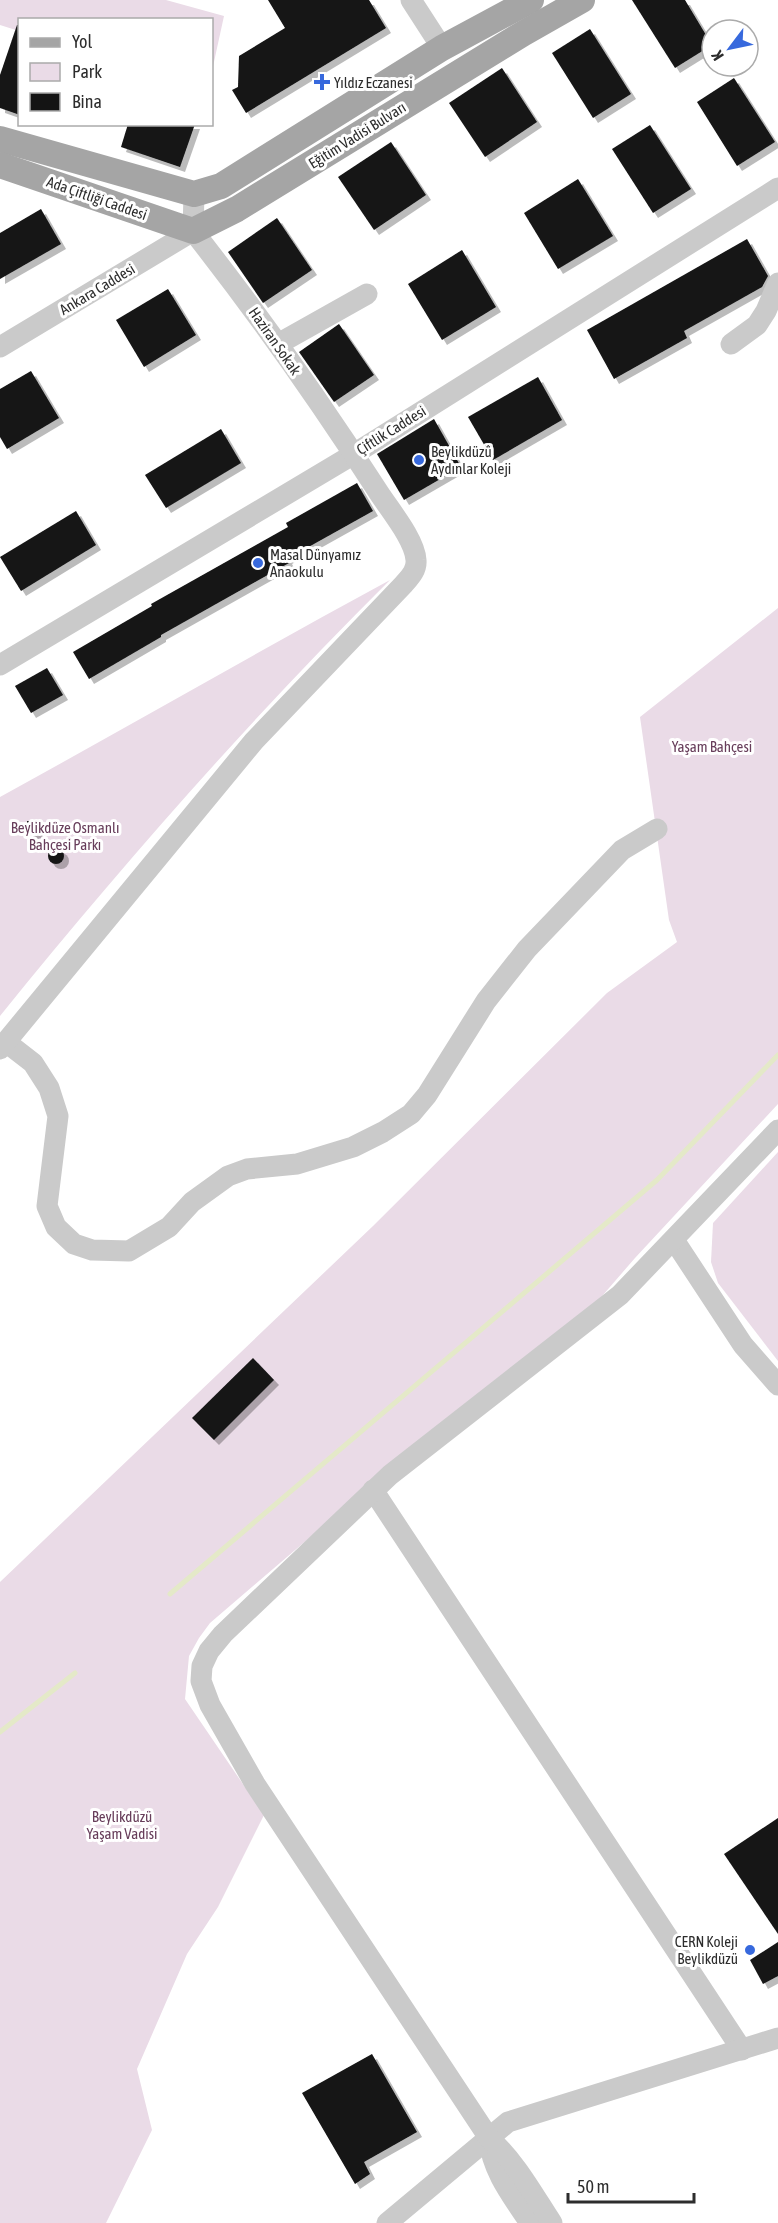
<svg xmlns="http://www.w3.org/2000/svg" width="778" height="2223" viewBox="0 0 778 2223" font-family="'Asap Condensed',sans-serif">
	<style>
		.green { fill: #eadbe7 }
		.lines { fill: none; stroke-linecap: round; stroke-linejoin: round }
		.stream { stroke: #e4e9c8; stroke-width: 5 }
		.building { fill: #141414; filter: url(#shadow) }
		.minor { stroke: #cacaca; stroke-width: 21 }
		.major { stroke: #a5a5a5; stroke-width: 26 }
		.poi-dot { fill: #3769dd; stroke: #fff; stroke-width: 2 }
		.labels { text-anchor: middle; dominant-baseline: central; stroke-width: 6; stroke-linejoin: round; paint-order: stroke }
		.poi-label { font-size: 15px; fill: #2d2d2d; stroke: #fff; text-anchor: start }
		.street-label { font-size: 15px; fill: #2d2d2d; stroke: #fff }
		.park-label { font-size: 15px; fill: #673d5a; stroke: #fff }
	</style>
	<defs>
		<filter id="shadow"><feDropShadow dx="5" dy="5" stdDeviation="0" flood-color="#0004"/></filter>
	</defs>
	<rect width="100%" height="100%" fill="#fff"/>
	<!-- green -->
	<g class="green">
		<polygon points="0,0 166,0 224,16 212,71 212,20 20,20 19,31 0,25"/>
		<path d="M390 580C252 717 123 864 0 1016V797C131 725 259 651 390 580Z"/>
		<polygon points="778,608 778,1104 635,1258 590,1310 378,1479 210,1623 199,1638 189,1656 185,1699 264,1815 218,1907 187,1954 137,2069 152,2130 106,2223 0,2223 0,1582 373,1226 607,993 677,942 669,920 640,717"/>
		<polygon points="778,1152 778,1361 718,1283 711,1262 713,1223"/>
	</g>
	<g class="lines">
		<!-- stream -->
		<g class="stream">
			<polyline points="170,1594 657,1180 778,1055"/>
			<polyline points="0,1732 75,1673"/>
		</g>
	</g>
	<!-- building -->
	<g class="building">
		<polygon points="268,0 369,0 386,28 246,113 232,90 238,87 239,56 285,28"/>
		<polygon points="632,0 685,0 712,45 675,68"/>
		<polygon points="17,25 20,25 20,115 0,108 0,75"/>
		<polygon points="590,29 631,94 593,118 552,53"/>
		<polygon points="502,68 537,122 485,157 449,103"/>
		<polygon points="734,78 775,142 737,166 697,102"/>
		<polygon points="128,124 195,124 180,167 121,147"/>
		<polygon points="650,125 691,189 653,213 612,149"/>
		<polygon points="391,142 426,195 374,230 338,177"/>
		<polygon points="578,179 613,236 558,269 524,213"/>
		<polygon points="41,209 61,244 0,279 0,233"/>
		<polygon points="277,218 312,270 263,303 228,252"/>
		<polygon points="747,239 768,276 762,287 684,331 687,338 614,379 587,330"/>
		<polygon points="462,250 496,307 442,340 408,284"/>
		<polygon points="168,289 196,335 144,367 116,320"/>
		<polygon points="339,324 374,375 334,402 299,352"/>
		<polygon points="31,371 59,418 7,449 0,437 0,389"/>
		<polygon points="538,377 562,420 493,460 468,417"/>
		<polygon points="434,419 461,467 404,500 377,454"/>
		<polygon points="221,429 241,463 166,508 145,475"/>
		<polygon points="357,483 373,511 287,559 289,563 161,635 161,637 89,679 73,652 152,606 151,604 288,527 286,523"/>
		<polygon points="76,511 96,545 21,591 0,557"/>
		<polygon points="47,668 63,695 31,713 15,686"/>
		<polygon points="27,821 38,822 40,827 38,832 33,834 29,833 27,829"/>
		<circle cx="56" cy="856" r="8"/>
		<polygon points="253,1358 274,1380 214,1440 192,1418"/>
		<polygon points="778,1818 778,1934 724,1854"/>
		<polygon points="778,1942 778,1976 763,1984 750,1960"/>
		<polygon points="372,2054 417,2132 364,2162 370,2174 355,2184 302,2093"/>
	</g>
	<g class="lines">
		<!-- minor -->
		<g class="minor">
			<polyline points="411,0 442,48"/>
			<polyline points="193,231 194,194"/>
			<polyline points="278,344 367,294"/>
			<polyline points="731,344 757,325 766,311 778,283"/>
			<polyline points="0,347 193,231"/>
			<polyline points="0,665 354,454 778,188"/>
			<polyline points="6,1042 33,1063 49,1088 58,1116 47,1206 56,1227 74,1244 92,1250 129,1251 169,1227 192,1202 228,1176 247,1169 297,1164 353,1147 383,1132 411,1114 427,1095 486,1001 527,949 622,850 657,829"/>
			<path d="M0 1049 254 741 404 584C410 577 417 570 416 560 415 540 390 510 379 493 321 403 259 315 193 231"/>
			<polyline points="674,1240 743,1345 778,1385"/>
			<polyline points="373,1490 742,2050"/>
			<path d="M489 2139C492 2171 512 2196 530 2223"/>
			<polyline points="387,2223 508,2122 778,2038"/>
			<path d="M552 2223C533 2194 515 2161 489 2138L255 1784 210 1705 201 1681 202 1666 209 1651 223 1634 390 1475 620 1295 778 1130"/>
		</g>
		<!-- major -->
		<g class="major">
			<polyline points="0,139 194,194 221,186 442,48 531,0"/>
			<polyline points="0,165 193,231 237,209 524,33 582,0"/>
		</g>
	</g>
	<!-- markers -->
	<g class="poi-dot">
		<path d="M319 73h6v6h6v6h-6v6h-6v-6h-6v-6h6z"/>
		<circle cx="419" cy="460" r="6"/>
		<circle cx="258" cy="563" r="6"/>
		<circle cx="750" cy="1950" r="6"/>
	</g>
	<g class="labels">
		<!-- poi labels -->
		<g class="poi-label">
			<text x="334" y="82">Yıldız Eczanesi</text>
			<text x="431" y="451">Beylikdüzü<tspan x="431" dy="17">Aydınlar Koleji</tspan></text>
			<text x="270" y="554">Masal Dünyamız<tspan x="270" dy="17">Anaokulu</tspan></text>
			<text x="738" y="1941" text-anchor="end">CERN Koleji<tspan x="738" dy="17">Beylikdüzü</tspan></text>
		</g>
		<!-- street labels -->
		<g class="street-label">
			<text transform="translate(357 135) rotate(-32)">Eğitim Vadisi Bulvarı</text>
			<text transform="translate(97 198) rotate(19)">Ada Çiftliği Caddesi</text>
			<text transform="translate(97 289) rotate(-31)">Ankara Caddesi</text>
			<text transform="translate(275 341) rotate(55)">Haziran Sokak</text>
			<text transform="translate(391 430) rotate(-32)">Çiftlik Caddesi</text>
		</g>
		<!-- park labels -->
		<g class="park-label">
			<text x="712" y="746">Yaşam Bahçesi</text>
			<text x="65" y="827">Beylikdüze Osmanlı<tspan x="65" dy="17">Bahçesi Parkı</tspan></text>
			<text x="122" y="1816">Beylikdüzü<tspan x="122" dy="17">Yaşam Vadisi</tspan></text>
		</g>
	</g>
	<!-- legend -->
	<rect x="18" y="18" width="195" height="108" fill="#ffffff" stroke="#ababab" stroke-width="1.5"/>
	<rect x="30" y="38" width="30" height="9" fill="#a5a5a5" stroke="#ababab" stroke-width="1.5"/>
	<text x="72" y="48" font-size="18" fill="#2d2d2d">Yol</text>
	<rect x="30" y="63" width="30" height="18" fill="#eadbe7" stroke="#ababab" stroke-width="1.5"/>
	<text x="72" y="78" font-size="18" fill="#2d2d2d">Park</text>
	<rect x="30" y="93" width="30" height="18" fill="#141414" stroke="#ababab" stroke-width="1.5"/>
	<text x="72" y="108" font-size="18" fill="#2d2d2d">Bina</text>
	<!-- north arrow -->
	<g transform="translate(730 48) rotate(238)"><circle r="28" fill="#ffffff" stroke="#ababab" stroke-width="1.5"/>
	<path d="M0-4.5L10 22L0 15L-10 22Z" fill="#3769dd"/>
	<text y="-9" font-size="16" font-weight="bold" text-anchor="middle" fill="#2d2d2d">K</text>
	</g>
	<!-- scale -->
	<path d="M568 2193v9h126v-9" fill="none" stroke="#2d2d2d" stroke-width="3"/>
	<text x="577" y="2193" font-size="18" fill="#2d2d2d" stroke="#ffffff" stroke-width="4.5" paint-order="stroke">50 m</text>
</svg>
